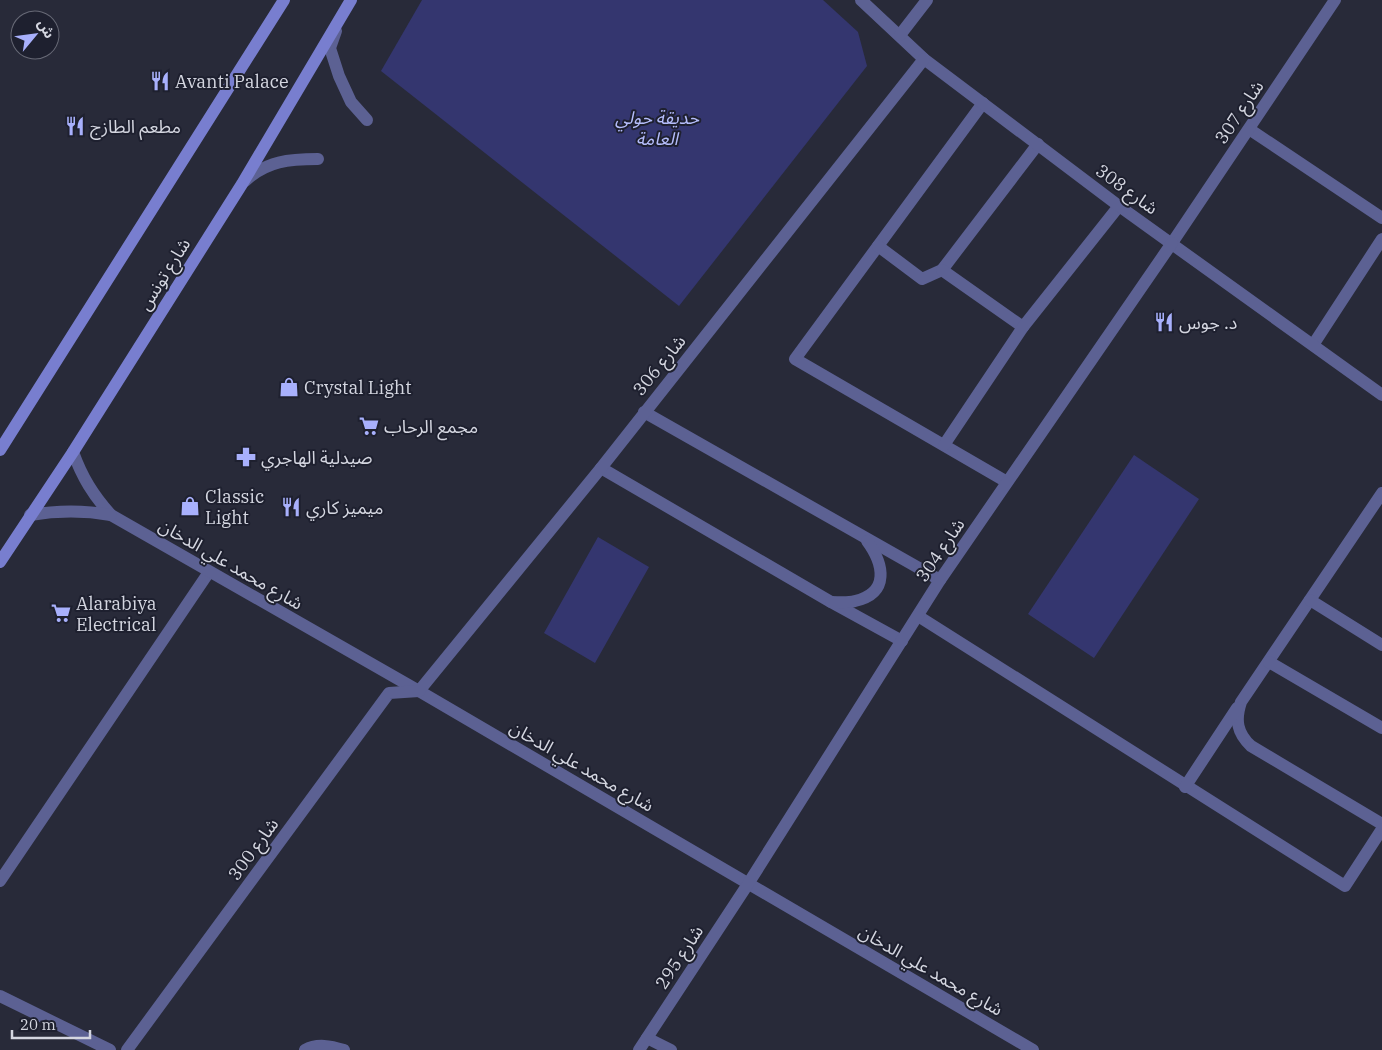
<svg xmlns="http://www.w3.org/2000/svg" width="1382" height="1050" viewBox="0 0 1382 1050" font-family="'IBM Plex Serif','Noto Sans Arabic',serif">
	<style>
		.green { fill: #34366f }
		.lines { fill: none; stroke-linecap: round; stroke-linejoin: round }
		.lane { stroke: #5c6193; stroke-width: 12 }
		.street { stroke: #5c6193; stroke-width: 12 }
		.secondary { stroke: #787ecf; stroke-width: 12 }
		.labels { text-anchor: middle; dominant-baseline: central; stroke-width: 4; stroke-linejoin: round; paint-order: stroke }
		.poi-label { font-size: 18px; fill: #d4d6e0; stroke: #1e202f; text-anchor: start }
		.street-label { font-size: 18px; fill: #d4d6e0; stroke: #1e202f }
		.park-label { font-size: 18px; font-style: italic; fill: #b5bdfb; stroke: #1e202f }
	</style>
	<rect width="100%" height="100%" fill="#282a39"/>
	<!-- green -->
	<g class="green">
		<polygon points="422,0 823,0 858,32 867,66 679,306 381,71"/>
		<polygon points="1134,455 1199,499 1094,658 1028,614"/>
		<polygon points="598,537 649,567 595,663 544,633"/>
	</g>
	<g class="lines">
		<!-- lane -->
		<g class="lane">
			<polyline points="336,31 330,48 339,76 351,102 367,120"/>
			<polyline points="983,103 795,359 1007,482"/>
			<polyline points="1249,129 1382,218"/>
			<path d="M245 181C267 161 289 159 318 159"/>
			<polyline points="1172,243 1335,0"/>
			<polyline points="878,246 922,279 942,270 1038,144"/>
			<polyline points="942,270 1023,327"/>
			<polyline points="1313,345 1382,239"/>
			<polyline points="644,412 940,580"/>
			<polyline points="944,445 1023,327 1119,206"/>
			<polyline points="601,468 831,602 902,641"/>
			<path d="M1382 493 1241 702C1235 720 1237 733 1251 746L1382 824"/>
			<polyline points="1310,600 1382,645"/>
			<path d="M831 602C839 602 848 603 855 601 890 593 884 564 867 541"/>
			<polyline points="918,616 1345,886 1382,829"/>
			<polyline points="1269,662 1382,728"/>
			<polyline points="1185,787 1237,708"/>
			<polyline points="0,881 209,572"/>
			<polyline points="0,996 110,1050"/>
			<polyline points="647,1038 671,1050"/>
			<path d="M305 1050C317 1043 331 1046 344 1050"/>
		</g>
		<!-- street -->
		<g class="street">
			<polyline points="861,0 924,59 1119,206 1382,395"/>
			<polyline points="900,35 927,0"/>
			<path d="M73 452C82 477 93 495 111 515L419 691 1033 1050"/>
			<path d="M30 515C59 510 83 510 111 515"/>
			<polyline points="127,1050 389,693 419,691 601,468 924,59"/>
			<polyline points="639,1050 748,884 940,580 1172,243"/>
		</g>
		<!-- secondary -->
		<g class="secondary">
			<polyline points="0,450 284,0"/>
			<polyline points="0,562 73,452 242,184 351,0"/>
		</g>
	</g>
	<!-- icons -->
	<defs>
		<symbol id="restaurant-bare" viewBox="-9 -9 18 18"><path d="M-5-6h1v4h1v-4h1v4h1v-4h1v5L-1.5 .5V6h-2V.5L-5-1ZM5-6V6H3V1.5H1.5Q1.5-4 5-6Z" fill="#a8b0fc" stroke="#1e202f" stroke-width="2.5" paint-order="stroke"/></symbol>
		<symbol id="shop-bare" viewBox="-9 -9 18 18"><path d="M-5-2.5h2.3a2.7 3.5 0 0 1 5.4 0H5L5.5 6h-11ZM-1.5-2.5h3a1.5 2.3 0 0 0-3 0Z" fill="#a8b0fc" stroke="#1e202f" stroke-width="2.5" paint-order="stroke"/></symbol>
		<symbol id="supermarket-bare" viewBox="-9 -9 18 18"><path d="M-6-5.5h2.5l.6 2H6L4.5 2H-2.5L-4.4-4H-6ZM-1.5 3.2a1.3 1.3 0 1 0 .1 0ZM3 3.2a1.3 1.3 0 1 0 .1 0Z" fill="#a8b0fc" stroke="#1e202f" stroke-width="2.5" paint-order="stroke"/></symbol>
		<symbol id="pharmacy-bare" viewBox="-9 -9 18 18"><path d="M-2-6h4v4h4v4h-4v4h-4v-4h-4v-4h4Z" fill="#a8b0fc" stroke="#1e202f" stroke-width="2.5" paint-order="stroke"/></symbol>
	</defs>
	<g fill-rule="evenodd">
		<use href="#restaurant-bare" x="146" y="67" width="28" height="28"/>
		<use href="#restaurant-bare" x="61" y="112" width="28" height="28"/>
		<use href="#restaurant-bare" x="1150" y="308" width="28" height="28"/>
		<use href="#shop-bare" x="275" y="373" width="28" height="28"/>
		<use href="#supermarket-bare" x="355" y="412" width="28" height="28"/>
		<use href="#pharmacy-bare" x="232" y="443" width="28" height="28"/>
		<use href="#shop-bare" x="176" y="492" width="28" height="28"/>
		<use href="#restaurant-bare" x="277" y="493" width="28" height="28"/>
		<use href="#supermarket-bare" x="47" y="599" width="28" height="28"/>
	</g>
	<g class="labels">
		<!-- poi labels -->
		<g class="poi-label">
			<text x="175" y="81">Avanti Palace</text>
			<text x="90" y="126">مطعم الطازج</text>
			<text x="1179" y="322">د. جوس</text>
			<text x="304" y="387">Crystal Light</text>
			<text x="384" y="426">مجمع الرحاب</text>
			<text x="261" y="457">صيدلية الهاجري</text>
			<text x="205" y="496">Classic<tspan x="205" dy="21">Light</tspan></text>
			<text x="306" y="507">ميميز كاري</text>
			<text x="76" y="603">Alarabiya<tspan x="76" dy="21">Electrical</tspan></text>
		</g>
		<!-- street labels -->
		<g class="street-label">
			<text transform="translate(1239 112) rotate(-56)">شارع 307</text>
			<text transform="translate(1127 189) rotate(36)">شارع 308</text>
			<text transform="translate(164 274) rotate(-58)">شارع تونس</text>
			<text transform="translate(659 365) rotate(-51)">شارع 306</text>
			<text transform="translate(940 550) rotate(-56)">شارع 304</text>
			<text transform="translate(231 564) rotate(30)">شارع محمد علي الدخان</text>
			<text transform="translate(582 766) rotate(30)">شارع محمد علي الدخان</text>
			<text transform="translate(253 849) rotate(-54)">شارع 300</text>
			<text transform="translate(679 957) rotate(-57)">شارع 295</text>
			<text transform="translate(931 970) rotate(30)">شارع محمد علي الدخان</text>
		</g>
		<!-- park labels -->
		<g class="park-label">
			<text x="657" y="117">حديقة حولي<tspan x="657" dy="21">العامة</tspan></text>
		</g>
	</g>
	<!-- north arrow -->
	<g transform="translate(35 35) rotate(61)"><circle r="24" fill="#1e202f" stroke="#676976"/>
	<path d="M0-4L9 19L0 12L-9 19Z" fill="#a8b0fc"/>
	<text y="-8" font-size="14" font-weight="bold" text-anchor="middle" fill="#d4d6e0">ش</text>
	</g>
	<!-- scale -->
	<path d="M12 1030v8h78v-8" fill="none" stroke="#d4d6e0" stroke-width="2.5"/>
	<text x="20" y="1030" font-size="15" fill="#d4d6e0" stroke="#1e202f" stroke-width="4" paint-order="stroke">20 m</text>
</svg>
